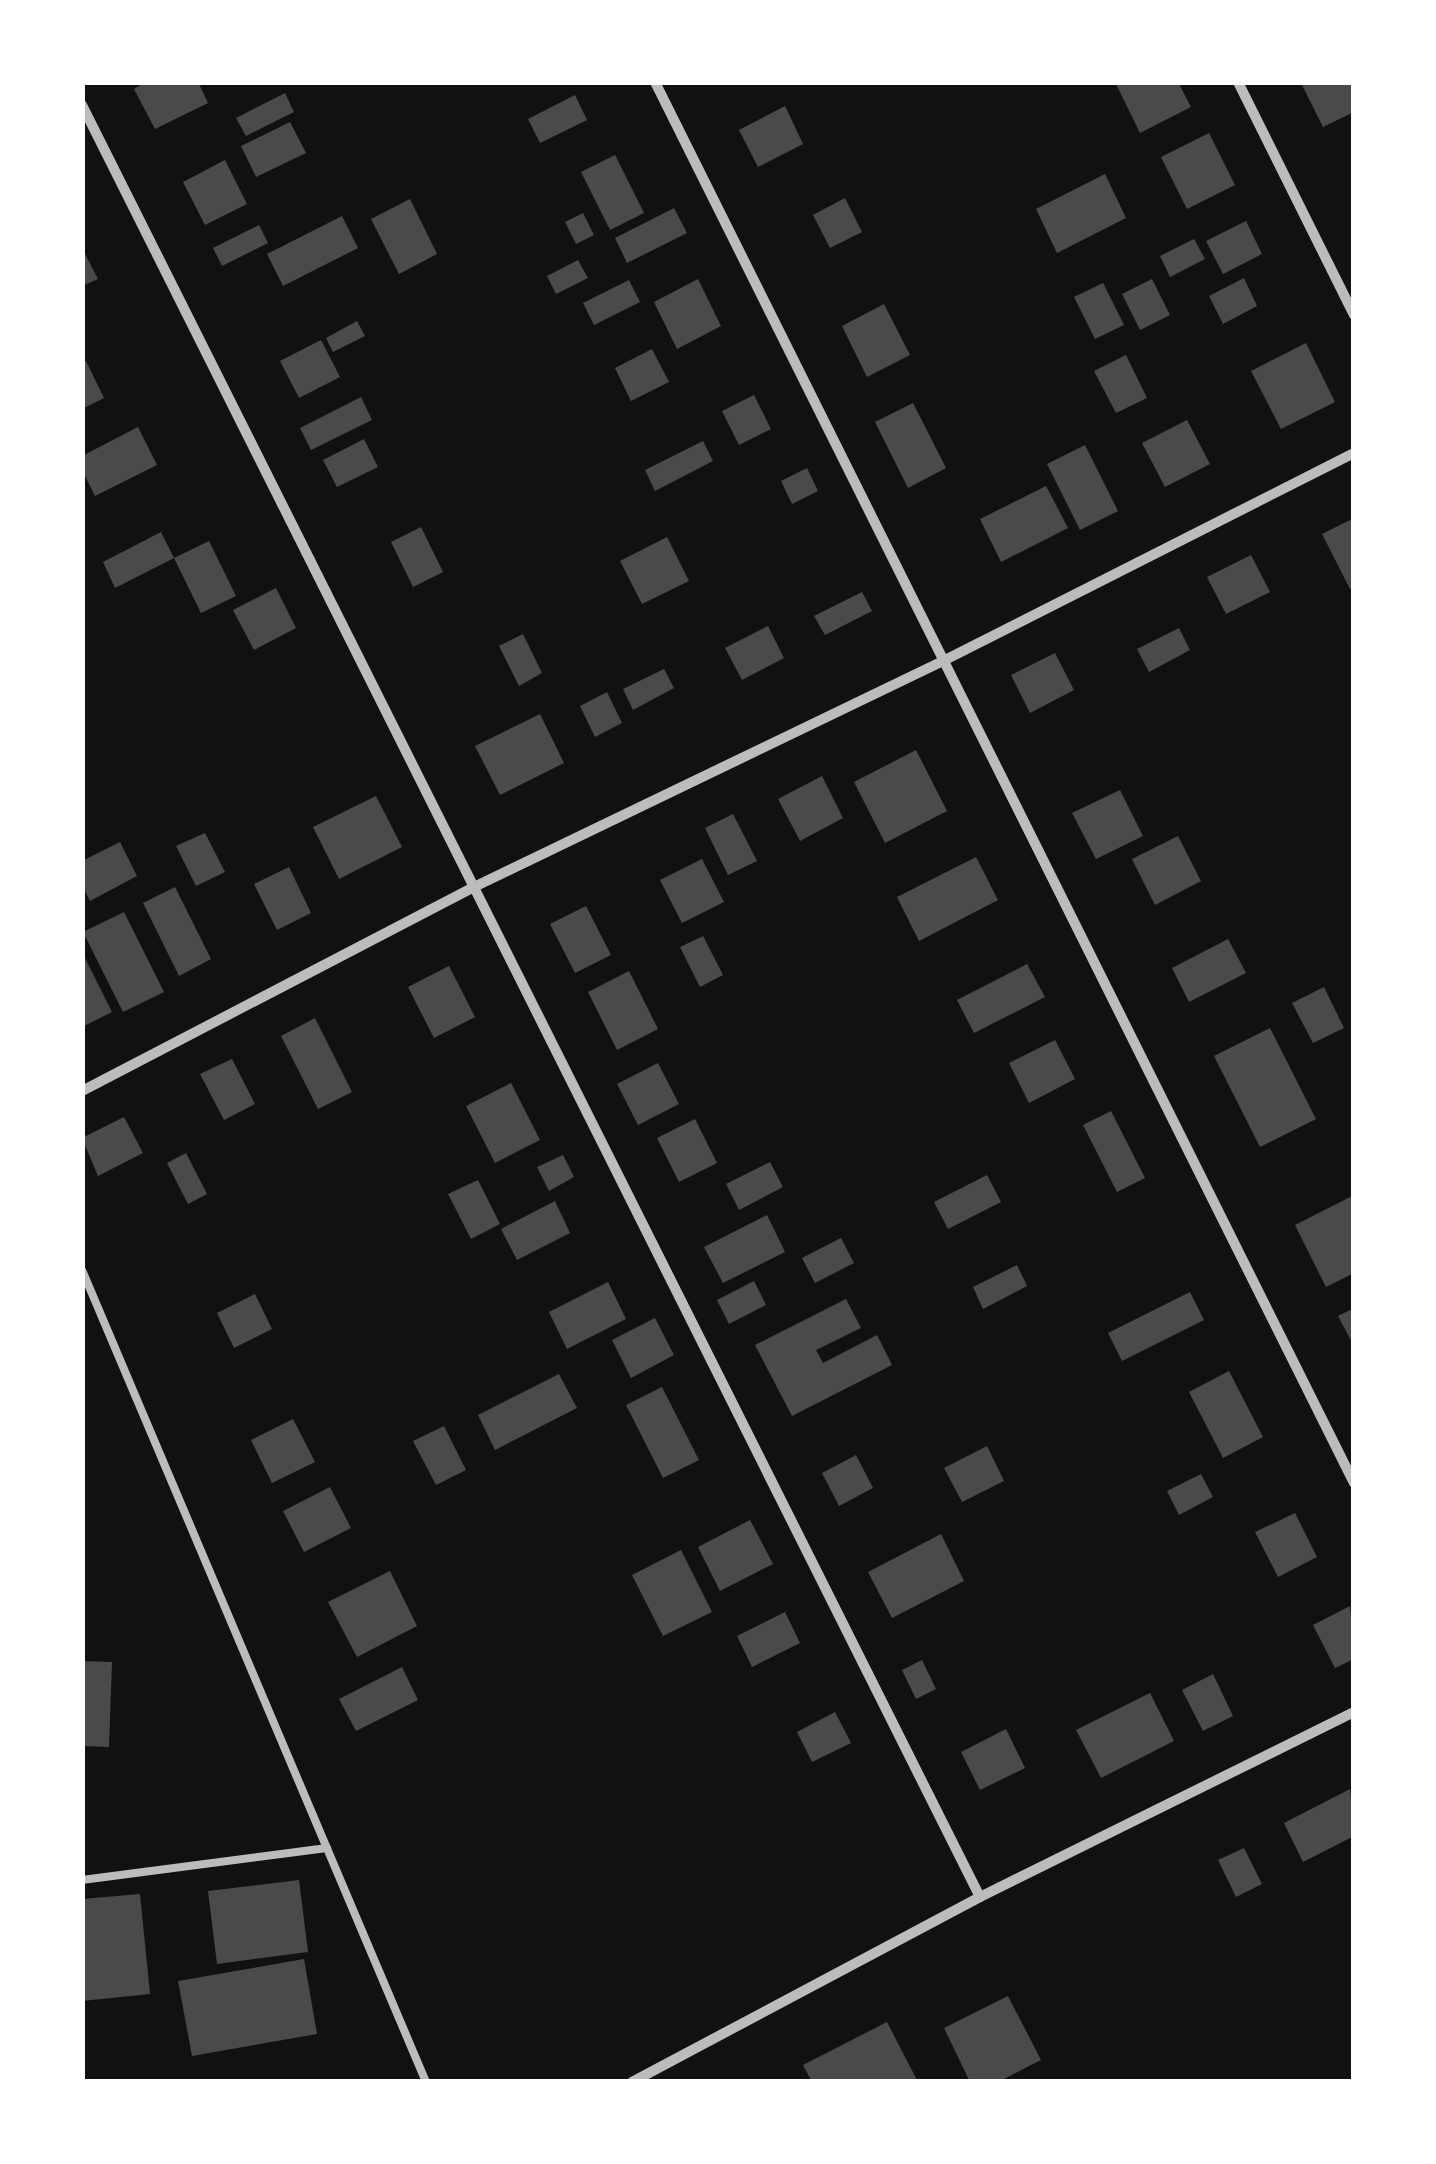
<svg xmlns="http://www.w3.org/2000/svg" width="1436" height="2164" viewBox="0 0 1436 2164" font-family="Commissioner,sans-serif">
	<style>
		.building { fill: #4a4a4a }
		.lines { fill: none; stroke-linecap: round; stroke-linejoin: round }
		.service { stroke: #bcbcbc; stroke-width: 8 }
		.minor { stroke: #bcbcbc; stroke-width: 10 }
	</style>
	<rect width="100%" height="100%" fill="#111"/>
	<!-- building -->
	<g class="building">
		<polygon points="146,82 198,82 208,103 155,129 134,89"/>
		<polygon points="1115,82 1178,82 1191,107 1140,133"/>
		<polygon points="1308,82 1354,82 1354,112 1323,127 1302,85"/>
		<polygon points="285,93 294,112 246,136 236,118"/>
		<polygon points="575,95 587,120 540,143 528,119"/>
		<polygon points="785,106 803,144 758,167 739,130"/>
		<polygon points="290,122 306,153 256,177 241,146"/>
		<polygon points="1209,133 1235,185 1187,209 1161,157"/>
		<polygon points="615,155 644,213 610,230 581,172"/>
		<polygon points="225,160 247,204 205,225 183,182"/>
		<polygon points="1105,174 1126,218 1057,253 1036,209"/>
		<polygon points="845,198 862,232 830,248 813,215"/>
		<polygon points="410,199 437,254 399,274 371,219"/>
		<polygon points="674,208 687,233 627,263 615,238"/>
		<polygon points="583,213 594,235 576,244 565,222"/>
		<polygon points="342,216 358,248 283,286 267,254"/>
		<polygon points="1246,221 1262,254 1223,274 1206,241"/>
		<polygon points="259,225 268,243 222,266 213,248"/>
		<polygon points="1194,239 1205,259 1170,277 1160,256"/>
		<polygon points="82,248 98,279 82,286"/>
		<polygon points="578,260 588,278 556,294 547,276"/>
		<polygon points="1244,278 1257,306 1223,324 1209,296"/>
		<polygon points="698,279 721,326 677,349 654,302"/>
		<polygon points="1152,279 1170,315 1140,330 1122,294"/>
		<polygon points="629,280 640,302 594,325 583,303"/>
		<polygon points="1103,283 1124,325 1095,339 1074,297"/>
		<polygon points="884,304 910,355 867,377 842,326"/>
		<polygon points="357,321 365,336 333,352 326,338"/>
		<polygon points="321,340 340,377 299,398 280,361"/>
		<polygon points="1306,343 1335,402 1281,429 1251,371"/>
		<polygon points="652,349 669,382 631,401 615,368"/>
		<polygon points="1126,355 1147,398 1116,413 1094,371"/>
		<polygon points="86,361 104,398 82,409 82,363"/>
		<polygon points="754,395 771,429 739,445 722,411"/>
		<polygon points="361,397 372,420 311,450 300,428"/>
		<polygon points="913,403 946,468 908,488 875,422"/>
		<polygon points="1187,420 1210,464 1165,487 1142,443"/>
		<polygon points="138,427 157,465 95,496 82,470 82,456"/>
		<polygon points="364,439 378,467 337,487 323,460"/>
		<polygon points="703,441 713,461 655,491 645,470"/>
		<polygon points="1085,445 1118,511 1080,530 1047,464"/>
		<polygon points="807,468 818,491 792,504 781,481"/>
		<polygon points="1046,486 1068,528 1001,562 980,519"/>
		<polygon points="1354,518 1354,588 1350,589 1322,534"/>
		<polygon points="421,527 443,572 413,587 391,542"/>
		<polygon points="161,532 174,558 115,588 103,562"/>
		<polygon points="667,537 689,581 642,604 620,561"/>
		<polygon points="209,541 236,596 201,613 174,558"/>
		<polygon points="1251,555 1270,592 1226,614 1207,577"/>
		<polygon points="276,588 296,628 254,650 233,610"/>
		<polygon points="862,592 872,611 825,635 814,616"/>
		<polygon points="768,626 784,658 742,680 725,648"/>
		<polygon points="1179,628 1190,650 1149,672 1137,649"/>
		<polygon points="523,634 542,673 519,686 499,646"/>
		<polygon points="1055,653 1074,690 1030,713 1011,675"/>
		<polygon points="664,669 674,688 633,710 623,689"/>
		<polygon points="607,692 622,723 595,737 580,706"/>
		<polygon points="540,714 564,763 500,795 475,746"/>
		<polygon points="916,750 947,811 885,843 854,782"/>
		<polygon points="822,776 843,818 800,841 778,799"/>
		<polygon points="1120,790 1143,836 1096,859 1072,813"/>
		<polygon points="376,796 402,847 339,879 313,827"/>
		<polygon points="733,814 757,861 728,875 705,828"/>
		<polygon points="205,833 225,872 196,886 176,846"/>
		<polygon points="1178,836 1201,881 1155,905 1132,859"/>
		<polygon points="120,842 137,876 90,901 82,885 82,861"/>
		<polygon points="976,857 998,900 919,941 897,897"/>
		<polygon points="702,859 724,902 682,923 660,880"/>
		<polygon points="289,867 311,913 277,930 254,884"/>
		<polygon points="175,887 211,959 179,976 143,903"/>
		<polygon points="586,906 611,955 575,973 550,924"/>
		<polygon points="124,912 164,992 123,1012 83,932"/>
		<polygon points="703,936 723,975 700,987 680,947"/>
		<polygon points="1228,939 1246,973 1189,1002 1172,968"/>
		<polygon points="82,952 112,1012 82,1027"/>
		<polygon points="1027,964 1045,997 974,1033 957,1000"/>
		<polygon points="449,966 475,1017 434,1038 408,987"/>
		<polygon points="629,971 658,1029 617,1050 588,992"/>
		<polygon points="1324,987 1344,1028 1313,1043 1292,1003"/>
		<polygon points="315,1018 352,1092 318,1109 281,1036"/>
		<polygon points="1270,1028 1316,1119 1260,1147 1214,1056"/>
		<polygon points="1055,1040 1075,1079 1029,1103 1009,1063"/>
		<polygon points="232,1059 255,1104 224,1120 200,1074"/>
		<polygon points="658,1063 679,1104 638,1125 617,1084"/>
		<polygon points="511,1083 540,1140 495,1163 466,1106"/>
		<polygon points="1111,1111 1145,1178 1117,1192 1083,1125"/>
		<polygon points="124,1117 143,1153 98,1176 82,1138"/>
		<polygon points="695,1119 717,1163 679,1182 657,1138"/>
		<polygon points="186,1153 207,1194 188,1204 167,1163"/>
		<polygon points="563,1155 574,1177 549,1191 537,1167"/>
		<polygon points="770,1162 783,1187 739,1210 726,1184"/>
		<polygon points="987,1175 1001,1202 948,1229 934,1202"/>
		<polygon points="478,1180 500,1224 471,1239 448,1194"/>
		<polygon points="1354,1195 1354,1273 1326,1287 1295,1225"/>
		<polygon points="555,1201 570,1233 517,1260 501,1229"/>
		<polygon points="767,1215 785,1252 723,1283 704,1247"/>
		<polygon points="841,1238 854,1263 815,1283 802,1258"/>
		<polygon points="1017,1265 1027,1286 983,1309 973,1287"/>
		<polygon points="754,1281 766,1305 729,1324 717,1300"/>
		<polygon points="608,1282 626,1319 567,1349 549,1312"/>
		<polygon points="1190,1292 1204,1320 1122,1361 1108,1333"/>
		<polygon points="255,1294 272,1329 234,1348 217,1313"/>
		<polygon points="846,1299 861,1328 816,1350 823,1363 877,1335 892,1365 792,1416 755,1345"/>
		<polygon points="1354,1308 1354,1346 1338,1316"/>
		<polygon points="655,1318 674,1355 631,1378 612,1340"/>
		<polygon points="1229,1371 1263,1437 1223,1458 1189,1392"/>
		<polygon points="559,1374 577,1408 495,1450 478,1415"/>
		<polygon points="662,1387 699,1460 663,1478 626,1405"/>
		<polygon points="293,1419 315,1462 272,1483 251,1440"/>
		<polygon points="444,1426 466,1470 436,1485 413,1441"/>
		<polygon points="987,1446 1004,1481 962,1502 944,1468"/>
		<polygon points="856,1455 873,1488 839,1506 822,1473"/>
		<polygon points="1201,1474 1213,1497 1179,1515 1167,1491"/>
		<polygon points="330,1487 351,1528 304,1552 283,1511"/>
		<polygon points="1295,1513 1317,1557 1278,1577 1255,1532"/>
		<polygon points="750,1520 773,1564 720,1591 698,1547"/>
		<polygon points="941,1534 964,1581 892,1618 868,1572"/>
		<polygon points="681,1550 712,1612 663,1636 632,1575"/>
		<polygon points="390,1571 417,1626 357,1657 328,1602"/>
		<polygon points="1350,1606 1354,1659 1335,1668 1313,1625"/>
		<polygon points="785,1612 800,1643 752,1667 737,1636"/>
		<polygon points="922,1660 936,1689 916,1699 902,1670"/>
		<polygon points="82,1661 112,1662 109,1747 82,1746"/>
		<polygon points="402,1667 418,1700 356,1731 339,1699"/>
		<polygon points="1213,1674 1233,1716 1203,1731 1182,1690"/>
		<polygon points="1150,1693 1174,1741 1101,1778 1076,1730"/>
		<polygon points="835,1712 851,1743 812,1762 797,1732"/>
		<polygon points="1006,1729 1025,1768 980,1790 961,1752"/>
		<polygon points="1350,1789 1354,1836 1303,1862 1284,1823"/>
		<polygon points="1244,1848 1262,1884 1236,1897 1218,1860"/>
		<polygon points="299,1880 308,1952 217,1964 208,1891"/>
		<polygon points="140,1894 150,1994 82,2001 82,1899"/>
		<polygon points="304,1959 317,2034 192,2056 178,1981"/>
		<polygon points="1008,1996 1041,2060 998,2082 970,2082 944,2028"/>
		<polygon points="887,2022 918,2082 812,2082 803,2065"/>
	</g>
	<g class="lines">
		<!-- service -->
		<g class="service">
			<polyline points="82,1270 426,2082"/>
			<polyline points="82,1880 327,1848"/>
		</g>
		<!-- minor -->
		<g class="minor">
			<polyline points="655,82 1354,1483"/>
			<polyline points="1238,82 1354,315"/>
			<polyline points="82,105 980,1897"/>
			<polyline points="82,1091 474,887 943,661 1354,453"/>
			<polyline points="632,2082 980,1897 1354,1712"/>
		</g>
	</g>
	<!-- border -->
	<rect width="1436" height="2164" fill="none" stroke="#ffffff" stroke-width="170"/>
</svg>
